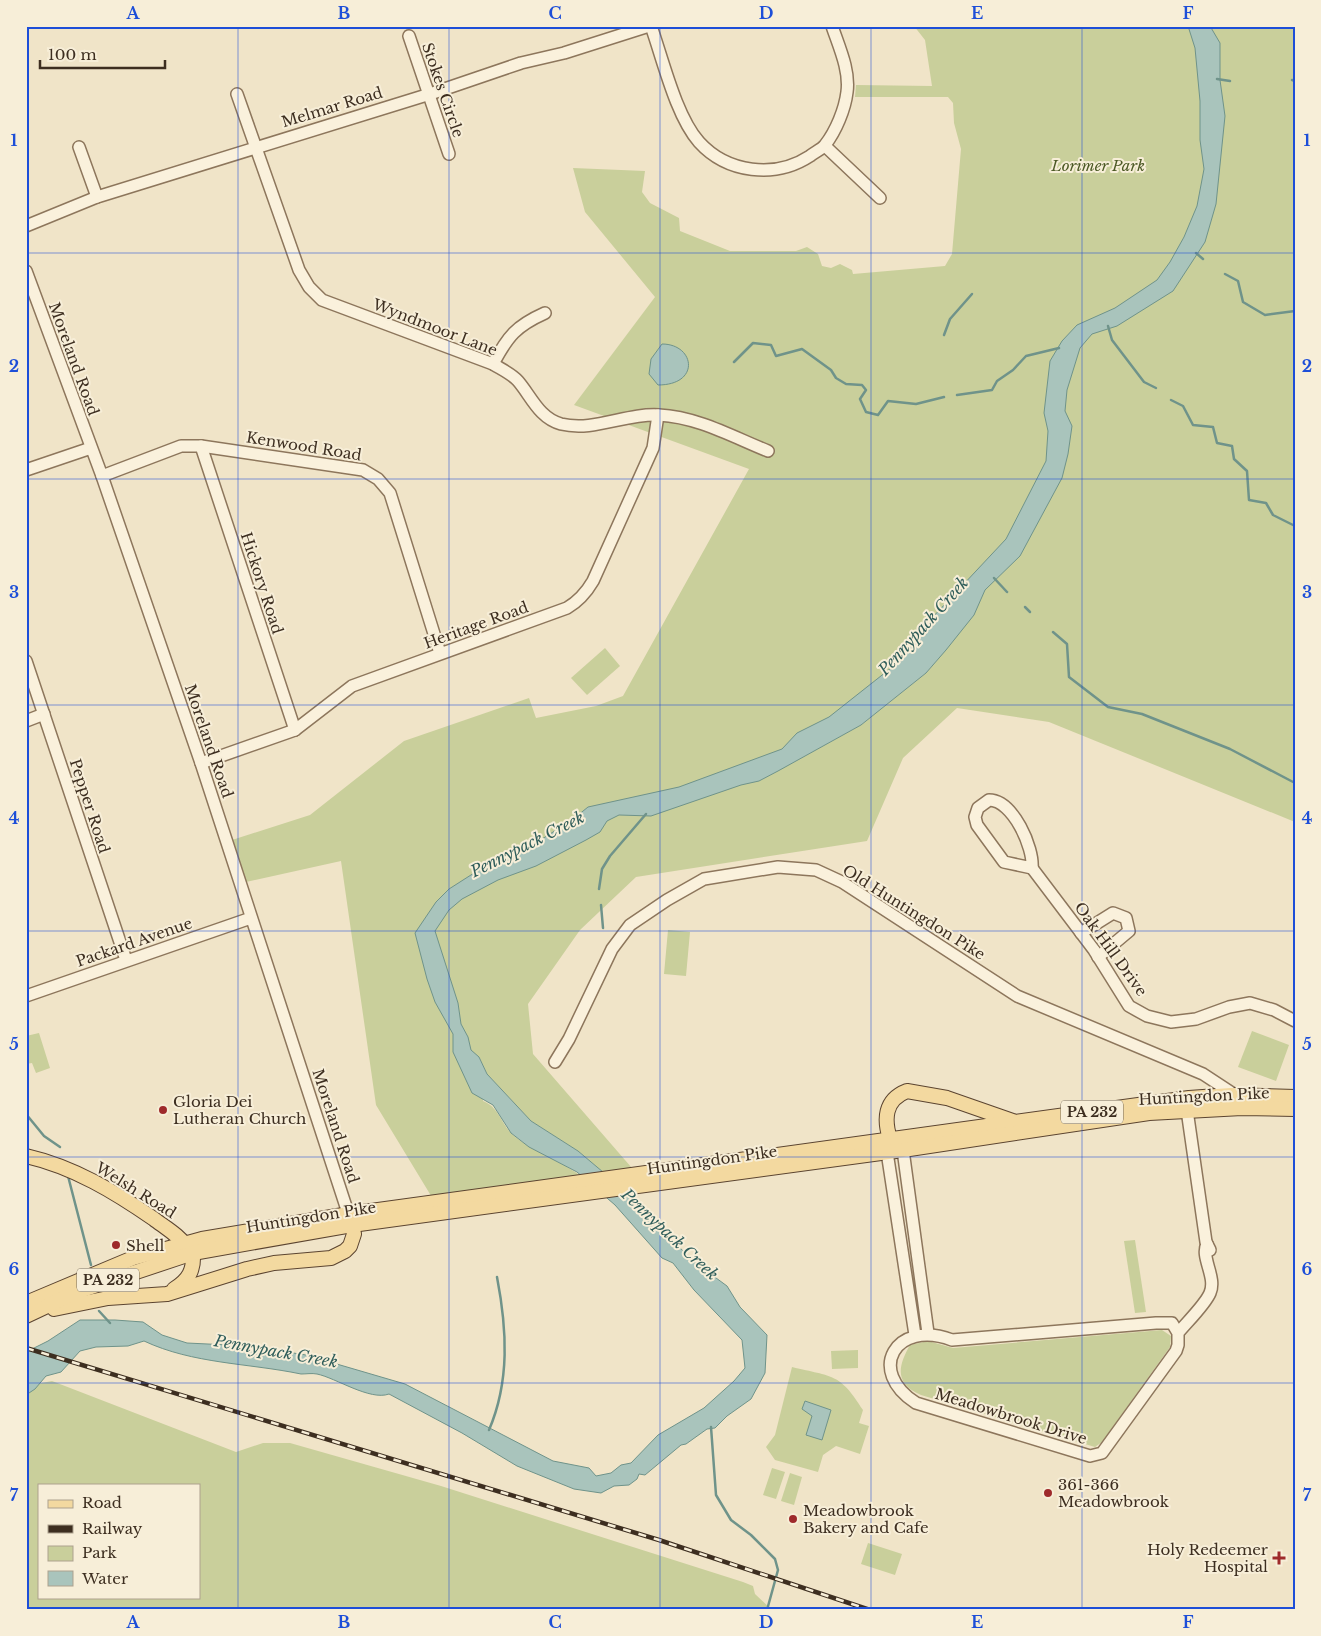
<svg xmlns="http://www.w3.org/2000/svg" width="1321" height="1636" viewBox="0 0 1321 1636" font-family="'Libre Baskerville',serif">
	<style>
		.green { fill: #c9cf9b; fill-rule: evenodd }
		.water { fill: #a9c4bc; stroke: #6f938a }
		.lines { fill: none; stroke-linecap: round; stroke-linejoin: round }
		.stream { stroke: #6f938a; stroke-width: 2.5 }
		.minor-casing { stroke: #8d765c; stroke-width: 14 }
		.major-casing { stroke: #5b4430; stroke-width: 16 }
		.minor { stroke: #faf1dc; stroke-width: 11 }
		.major { stroke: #f3d9a0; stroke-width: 14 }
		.rail-casing { stroke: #3d2e20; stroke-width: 4.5 }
		.rail { stroke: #f7eed8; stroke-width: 2.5; stroke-dasharray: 8; stroke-linecap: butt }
		.grid { fill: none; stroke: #1d4ed8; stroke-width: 1; stroke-opacity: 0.55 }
		.poi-dot { fill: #9e2a2b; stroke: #f7eed8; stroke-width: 2 }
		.labels { text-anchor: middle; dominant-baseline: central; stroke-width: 4; stroke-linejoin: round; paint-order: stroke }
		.shield { fill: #f7eed8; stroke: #756857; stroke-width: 1 }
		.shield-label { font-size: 14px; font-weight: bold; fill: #3d2e20 }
		.street-label { font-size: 15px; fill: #3d2e20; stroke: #f7eed8 }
		.park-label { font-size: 15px; font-style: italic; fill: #4d5a26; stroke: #f7eed8 }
		.poi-label { font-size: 15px; fill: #3d2e20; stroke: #f7eed8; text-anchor: start }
		.water-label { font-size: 16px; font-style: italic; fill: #2f5d5a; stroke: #f7eed8 }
		.neatline { fill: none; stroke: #1d4ed8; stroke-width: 2 }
		.grid-label { font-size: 16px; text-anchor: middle; font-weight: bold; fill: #1d4ed8 }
	</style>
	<rect width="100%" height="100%" fill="#f0e4c8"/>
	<!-- green -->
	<g class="green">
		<path d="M914 26H1295V822L1049 722 957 708 903 758 867 841 636 877 580 930 528 1004 533 1054 638 1175 611 1179 578 1151 531 1121 487 1074 479 1057 483 1101C499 1107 501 1124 513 1135 536 1154 566 1162 588 1182L436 1204 376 1105 341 861 246 882 232 840 310 815 404 741 529 698 536 718 596 706 623 696 749 469 574 405 655 297 585 212 573 168 645 171 642 192 650 203 679 218 680 231 730 251H796L807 247 818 254 822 266 831 268 840 264 852 270 853 274 945 266 952 254 961 149 954 123 953 103 948 97H855L856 85 932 86 925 40ZM939 658 926 673 861 725 758 781Z"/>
		<polygon points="605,648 620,666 587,695 571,678"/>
		<polygon points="668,930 690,932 686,976 664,974"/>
		<polygon points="1252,1031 1289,1045 1276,1081 1238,1067"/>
		<polygon points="39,1033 50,1068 36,1073 32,1063 26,1064 26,1036"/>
		<polygon points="1135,1240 1146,1312 1135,1313 1124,1241"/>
		<path d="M1162 1330 1171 1336 1170 1347 1102 1442 1095 1447 921 1395C894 1384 898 1366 910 1345L928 1341 953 1348Z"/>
		<polygon points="858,1350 858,1368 832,1369 831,1351"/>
		<path d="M792 1367C833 1377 840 1373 863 1410L859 1423 869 1426 860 1454 836 1446 823 1455 818 1472 775 1460 766 1447 775 1435Z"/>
		<path d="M52 1381 236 1452 263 1443H290L441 1486 743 1582 753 1586 755 1594 772 1610H26V1386ZM39 1485H199V1597H39Z"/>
		<polygon points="772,1468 785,1472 776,1499 763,1495"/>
		<polygon points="790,1473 802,1477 794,1505 781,1501"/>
		<polygon points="868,1543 902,1554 895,1575 861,1564"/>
	</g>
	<!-- water -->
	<g class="water">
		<path d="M1188 26H1210L1220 43V80L1225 116 1216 204 1205 242 1173 291 1117 326 1092 334 1080 348 1067 390 1065 411 1072 426 1068 454 1062 478 1020 556 985 590 974 615 946 650 926 673 861 725 778 771 759 781 741 785 651 816 619 815 607 821 600 832 586 840 536 866 498 880 462 899 449 910 435 931 458 1003 461 1024 468 1037 471 1050 479 1057 487 1074 531 1121 578 1151 616 1183 693 1261 727 1286 740 1307 767 1335 765 1373 751 1399 727 1416 715 1428 707 1429 686 1444 681 1445 645 1475 639 1474 637 1479 629 1485 614 1486 601 1493 574 1489 517 1466 462 1433 389 1394C370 1401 336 1378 317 1374 312 1373 306 1374 301 1374 248 1363 193 1364 144 1341L128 1346 96 1347 80 1351 61 1372 46 1376 35 1389 26 1395V1352L48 1341 80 1320H115L143 1322 162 1335 187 1343 249 1346 306 1355 405 1384 553 1461 589 1468 596 1476 611 1473 621 1465 631 1463 658 1435 704 1408 734 1381 745 1368 742 1340 694 1290 673 1263 662 1258 615 1205 577 1172 529 1147 511 1133 493 1105 472 1093 453 1052V1034L435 1002 427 979 415 933 436 902 449 889 485 866 531 846 572 820 588 807 679 787 782 749 797 733 829 717 891 668 916 635 1006 539 1046 461 1048 431 1044 413 1050 361 1062 341 1077 325 1115 308 1157 280 1170 262 1184 237 1197 206 1204 169 1200 140V101L1195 48Z"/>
		<path d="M662 344C695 344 701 385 658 385L649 374 651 359Z"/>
		<polygon points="805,1401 831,1410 822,1440 806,1435 812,1416 802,1409"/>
	</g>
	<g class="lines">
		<!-- stream -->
		<g class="stream">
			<polyline points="1217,79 1230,81"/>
			<polyline points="1292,80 1295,81"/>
			<polyline points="1196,253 1203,259"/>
			<polyline points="1225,274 1238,281 1243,302 1265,315 1295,311"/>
			<polyline points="1108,326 1112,340 1144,382 1156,388"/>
			<polyline points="944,335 950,319 972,294"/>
			<polyline points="734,362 753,343 771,345 776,356 802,349 831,370 836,378 846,384 862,385 866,390 860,399 866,412 878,415 888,401 916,404 944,397"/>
			<polyline points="957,395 992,390 997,381 1013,370 1026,356 1059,348"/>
			<polyline points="1171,400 1183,406 1193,425 1213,427 1217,443 1232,446 1234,459 1247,471 1249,500 1266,503 1273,515 1295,526"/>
			<polyline points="994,578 1007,592"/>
			<polyline points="1025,607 1030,612"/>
			<polyline points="1053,632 1067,644 1069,677 1108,707 1142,714 1230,749 1295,783"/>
			<polyline points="599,889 602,869 610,856 646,814"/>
			<polyline points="601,905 603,928"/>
			<polyline points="26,1114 44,1136 60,1147"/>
			<polyline points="68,1176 91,1265"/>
			<polyline points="99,1311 110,1323"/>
			<polyline points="711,1427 716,1495 731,1520 751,1535 775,1559 778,1570 767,1610"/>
			<path d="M489 1430C510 1381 507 1329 497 1277"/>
		</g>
		<defs>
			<g id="minor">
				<path d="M651 26C663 60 676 116 699 142 727 173 775 179 810 156 815 152 822 149 825 145 836 131 845 109 847 92 850 70 839 47 832 26"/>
				<polyline points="409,36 449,154"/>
				<path d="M237 94 299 270 309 287 322 300 493 364C501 369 512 374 518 381 531 396 539 418 561 424 594 432 626 413 659 415 698 417 733 437 768 451"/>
				<polyline points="825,146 880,198"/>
				<polyline points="79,147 97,197"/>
				<polyline points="26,226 97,197 430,94 521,63 564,53 649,26"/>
				<polyline points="26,271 102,476 201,763 351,1222"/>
				<path d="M493 364C508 336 516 326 545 313"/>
				<polyline points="201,446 295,730"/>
				<polyline points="26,470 91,448"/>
				<polyline points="102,476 181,446 201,446 363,470 378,479 390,493 440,653"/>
				<polyline points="26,661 126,960"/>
				<polyline points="26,721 44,714"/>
				<path d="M201 763 295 730 352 686 567 608C579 601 586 593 593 581L653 448 658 415"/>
				<path d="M989 800C1013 800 1034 848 1032 868L1004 862 977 825 975 817 978 808Z"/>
				<polyline points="1032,868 1094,950 1129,1006 1147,1016 1171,1022 1196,1019 1229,1007 1250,1003 1274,1010 1295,1021"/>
				<polyline points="1081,933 1113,913 1126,918 1129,931 1098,957"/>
				<polyline points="26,996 251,918"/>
				<polyline points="555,1062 569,1039 612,949 630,925 667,900 704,879 778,867 816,870 842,882 1017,996 1203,1074 1235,1095"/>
				<polyline points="1187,1110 1206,1242 1210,1250"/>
				<path d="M1178 1333 1172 1323H1156L952 1340C895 1319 866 1371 916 1403L1090 1456 1102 1453 1176 1351 1178 1345V1333C1186 1323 1205 1305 1210 1293 1217 1277 1200 1257 1207 1244"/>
				<polyline points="915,1335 887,1152 890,1139 903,1150 928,1333"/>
			</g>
			<g id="major">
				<path d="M890 1139C884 1120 884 1100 907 1091L947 1098 1013 1121"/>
				<path d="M26 1156C74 1167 115 1192 154 1219 166 1228 180 1236 189 1249"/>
				<path d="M174 1289C189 1280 194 1270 193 1253"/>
				<polyline points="26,1303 133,1258 202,1239 349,1214 1189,1098 1231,1095 1295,1097"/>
				<polyline points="54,1309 108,1298 167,1294 247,1269 274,1263 331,1258 345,1251 350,1246 354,1234 352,1225"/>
				<polyline points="26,1316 79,1291 193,1253 352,1225 903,1150 1149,1113 1242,1108 1295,1109"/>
			</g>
		</defs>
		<!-- minor casing -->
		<use href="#minor" class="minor-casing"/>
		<!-- major casing -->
		<use href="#major" class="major-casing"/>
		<!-- minor -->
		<use href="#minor" class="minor"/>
		<!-- major -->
		<use href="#major" class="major"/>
		<defs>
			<polyline id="rail" points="26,1348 659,1540 870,1610"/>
		</defs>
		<!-- rail casing -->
		<use href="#rail" class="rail-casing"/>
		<!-- rail -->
		<use href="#rail" class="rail"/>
	</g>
	<!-- grid -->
	<path class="grid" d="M238 26V1610M449 26V1610M660 26V1610M871 26V1610M1082 26V1610M26 253H1295M26 479H1295M26 705H1295M26 931H1295M26 1157H1295M26 1383H1295"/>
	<!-- markers -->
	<g class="poi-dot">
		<circle cx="163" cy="1110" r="5"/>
		<circle cx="116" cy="1245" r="5"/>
		<circle cx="1048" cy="1493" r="5"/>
		<circle cx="793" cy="1519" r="5"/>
		<path d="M1276.5 1550.5h5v5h5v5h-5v5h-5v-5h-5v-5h5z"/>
	</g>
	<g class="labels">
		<!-- shield labels -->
		<g class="shield">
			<rect x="1061" y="1100.5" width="62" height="23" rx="4"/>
			<rect x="77" y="1268.5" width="62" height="23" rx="4"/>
		</g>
		<g class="shield-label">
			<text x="1092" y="1112">PA 232</text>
			<text x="108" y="1280">PA 232</text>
		</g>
		<!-- street labels -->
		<g class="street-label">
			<text transform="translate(443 90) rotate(71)">Stokes Circle</text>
			<text transform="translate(332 107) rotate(-17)">Melmar Road</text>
			<text transform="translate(435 327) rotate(21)">Wyndmoor Lane</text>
			<text transform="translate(74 359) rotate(70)">Moreland Road</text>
			<text transform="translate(304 446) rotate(9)">Kenwood Road</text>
			<text transform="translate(262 583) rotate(72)">Hickory Road</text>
			<text transform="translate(476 625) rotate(-20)">Heritage Road</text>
			<text transform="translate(209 741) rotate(71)">Moreland Road</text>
			<text transform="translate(90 806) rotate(72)">Pepper Road</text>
			<text transform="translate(914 912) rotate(32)">Old Huntingdon Pike</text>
			<text transform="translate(134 942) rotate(-19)">Packard Avenue</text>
			<text transform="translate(1111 949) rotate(54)">Oak Hill Drive</text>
			<text transform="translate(1204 1096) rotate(-3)">Huntingdon Pike</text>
			<text transform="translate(336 1126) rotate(72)">Moreland Road</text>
			<text transform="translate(712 1160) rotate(-8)">Huntingdon Pike</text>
			<text transform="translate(136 1190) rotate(32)">Welsh Road</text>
			<text transform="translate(311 1217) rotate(-9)">Huntingdon Pike</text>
			<text transform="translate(1011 1416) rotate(17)">Meadowbrook Drive</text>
		</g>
		<!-- park labels -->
		<g class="park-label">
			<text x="1098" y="165">Lorimer Park</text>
		</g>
		<!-- poi labels -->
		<g class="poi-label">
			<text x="173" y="1101">Gloria Dei<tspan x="173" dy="17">Lutheran Church</tspan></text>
			<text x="126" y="1245">Shell</text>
			<text x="1058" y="1484">361-366<tspan x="1058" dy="17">Meadowbrook</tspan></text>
			<text x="803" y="1510">Meadowbrook<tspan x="803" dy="17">Bakery and Cafe</tspan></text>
			<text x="1268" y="1549" text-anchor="end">Holy Redeemer<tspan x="1268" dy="17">Hospital</tspan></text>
		</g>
		<!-- water labels -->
		<g class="water-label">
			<text transform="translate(923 626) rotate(-48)">Pennypack Creek</text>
			<text transform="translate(527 844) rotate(-27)">Pennypack Creek</text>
			<text transform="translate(670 1234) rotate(43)">Pennypack Creek</text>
			<text transform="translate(276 1351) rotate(10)">Pennypack Creek</text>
		</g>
	</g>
	<!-- border -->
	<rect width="1321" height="1636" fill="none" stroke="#f7eed8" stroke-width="55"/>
	<!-- legend -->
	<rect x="38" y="1484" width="162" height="115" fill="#f7eed8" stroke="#ada18e"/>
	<rect x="48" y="1500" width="25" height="8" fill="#f3d9a0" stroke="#ada18e"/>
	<text x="82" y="1508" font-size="15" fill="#3d2e20">Road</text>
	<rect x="48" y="1525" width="25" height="8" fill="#3d2e20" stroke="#ada18e"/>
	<text x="82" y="1534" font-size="15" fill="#3d2e20">Railway</text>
	<rect x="48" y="1546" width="25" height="15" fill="#c9cf9b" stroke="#ada18e"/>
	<text x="82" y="1558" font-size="15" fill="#3d2e20">Park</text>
	<rect x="48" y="1571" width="25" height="15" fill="#a9c4bc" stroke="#ada18e"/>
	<text x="82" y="1584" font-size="15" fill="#3d2e20">Water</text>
	<!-- scale -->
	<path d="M40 60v8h125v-8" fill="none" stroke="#3d2e20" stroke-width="2.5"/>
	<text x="48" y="60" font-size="15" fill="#3d2e20" stroke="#f7eed8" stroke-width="4" paint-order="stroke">100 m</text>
	<rect x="28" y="28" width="1266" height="1580" class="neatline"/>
	<g class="grid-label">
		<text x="133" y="19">A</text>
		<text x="344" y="19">B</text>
		<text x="555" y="19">C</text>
		<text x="766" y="19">D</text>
		<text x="977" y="19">E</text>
		<text x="1188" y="19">F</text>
		<text x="14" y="146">1</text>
		<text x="1307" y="146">1</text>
		<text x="14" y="372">2</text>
		<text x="1307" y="372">2</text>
		<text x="14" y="598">3</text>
		<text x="1307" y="598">3</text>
		<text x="14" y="824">4</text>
		<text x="1307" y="824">4</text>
		<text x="14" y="1050">5</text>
		<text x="1307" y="1050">5</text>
		<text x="14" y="1275">6</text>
		<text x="1307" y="1275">6</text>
		<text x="14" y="1501">7</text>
		<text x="1307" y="1501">7</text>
		<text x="133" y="1628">A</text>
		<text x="344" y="1628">B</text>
		<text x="555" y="1628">C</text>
		<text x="766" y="1628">D</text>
		<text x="977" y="1628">E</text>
		<text x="1188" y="1628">F</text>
	</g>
</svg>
